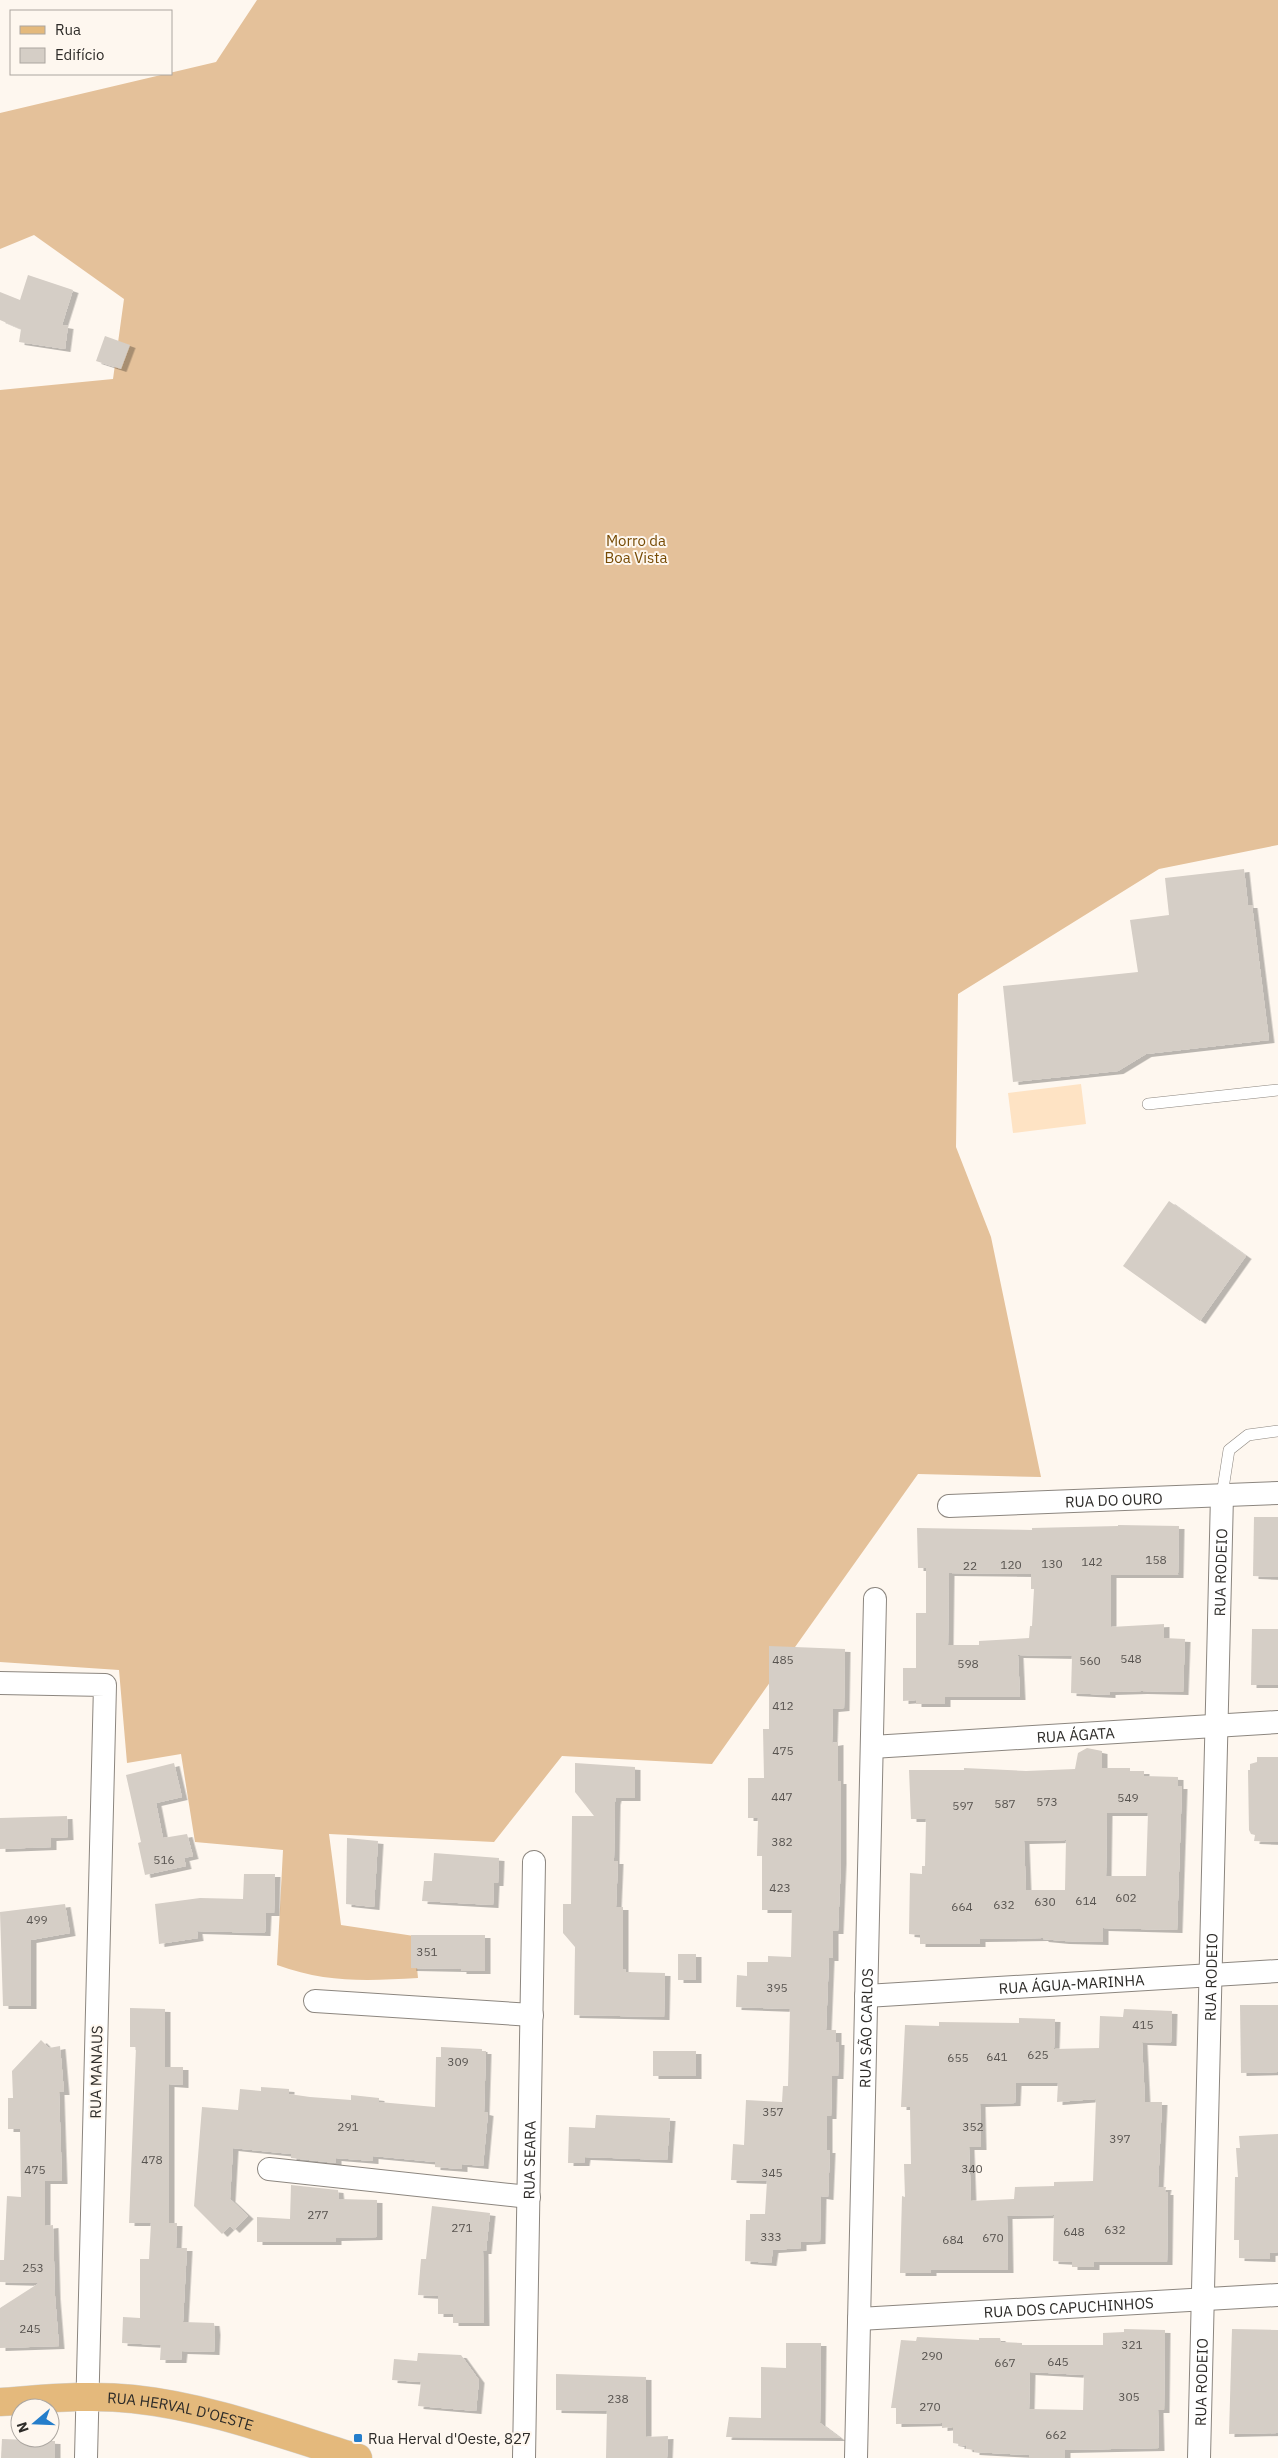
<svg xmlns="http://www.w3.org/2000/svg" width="1278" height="2458" viewBox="0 0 1278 2458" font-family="'IBM Plex Sans',sans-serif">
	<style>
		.green { fill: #fee3c4 }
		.forest { fill: #e4c19a }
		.building { fill: #d5cec6; fill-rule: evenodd; filter: url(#shadow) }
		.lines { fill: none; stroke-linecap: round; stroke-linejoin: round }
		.lane-casing { stroke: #8c867f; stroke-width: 12 }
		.street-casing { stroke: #8c867f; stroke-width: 24 }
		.primary-casing { stroke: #d5d5d4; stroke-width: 29 }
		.lane { stroke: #fff; stroke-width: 11 }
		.street { stroke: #fff; stroke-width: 22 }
		.primary { stroke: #e4b97c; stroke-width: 28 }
		.poi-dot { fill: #257ecb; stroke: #fef7ef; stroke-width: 2 }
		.labels { text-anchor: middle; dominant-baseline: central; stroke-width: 4; stroke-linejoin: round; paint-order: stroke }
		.number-label { font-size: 12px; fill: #585450 }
		.park-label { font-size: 15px; fill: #774b05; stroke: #fef7ef }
		.street-label { font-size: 15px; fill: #2e2c29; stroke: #fef7ef }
		.poi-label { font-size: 15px; fill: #2e2c29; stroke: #fef7ef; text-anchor: start }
	</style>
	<defs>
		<filter id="shadow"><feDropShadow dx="5.5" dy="3" stdDeviation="0" flood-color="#0004"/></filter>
	</defs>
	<rect width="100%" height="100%" fill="#fef7ef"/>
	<!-- green -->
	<polygon class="green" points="1081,1084 1086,1124 1013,1133 1008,1093"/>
	<!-- forest -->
	<path class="forest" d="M257 0H1278V845L1159 869 958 994 956 1147 991 1237 1041 1477 918 1474 712 1764 562 1756 494 1842 329 1834 341 1925 414 1936 418 1978C366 1981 327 1983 277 1965L283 1850 195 1842 181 1754 127 1763 119 1670 0 1662V390L113 379 124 299 34 235 0 249V113L216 62Z"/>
	<!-- building -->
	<g class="building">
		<polygon points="28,275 73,290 62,325 68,326 65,349 19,342 21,329 0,320 0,292 20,300"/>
		<polygon points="105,336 130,345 121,369 96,361"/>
		<polygon points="1244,869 1248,905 1252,905 1269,1040 1146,1054 1118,1071 1013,1082 1003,986 1138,972 1130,920 1169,915 1165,878"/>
		<polygon points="1169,1201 1246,1256 1200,1321 1123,1266"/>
		<polygon points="1254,1517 1278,1517 1278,1577 1253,1576"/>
		<path d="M1118 1525 1179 1526 1178 1575H1111V1627L1164 1624V1638L1185 1639 1183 1692 1142 1691 1110 1692V1695L1071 1693 1072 1656 1018 1655 1020 1697H945V1704H916V1700L903 1701V1668H916V1613H926V1568H918L917 1528 1032 1530V1528L1118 1526ZM949 1573 1031 1574V1589H1034L1032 1626H1030L1029 1638 979 1641V1645H948Z"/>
		<polygon points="1252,1629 1278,1629 1278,1685 1251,1685"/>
		<polygon points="769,1646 845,1649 844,1708 833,1709 832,1743 838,1742 838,1781 841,1781 841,1861 838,1931 833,1931 833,1958 829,1958 826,2030 836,2030 836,2042 839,2042 838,2076 832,2076 831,2116 827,2116 827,2150 830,2150 828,2197 821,2196 820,2241 801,2242 801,2248 773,2250 771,2263 745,2261 746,2220 750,2220 750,2214 765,2214 767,2181 731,2180 733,2144 744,2145 746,2100 782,2102 783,2086 788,2086 790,2009 736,2007 737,1975 747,1976 747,1962 768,1962 768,1956 791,1957 792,1910 762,1910 762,1856 757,1856 758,1818 748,1818 748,1778 764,1778 763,1729 769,1729"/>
		<path d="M1087 1748 1102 1751V1768H1130V1771H1144V1776L1178 1777V1786H1182L1177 1930 1103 1928V1942L1064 1941 1043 1939V1938L980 1939V1944H920V1935L909 1934 910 1873 922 1874V1866H925L926 1819H911L909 1770H964V1768L1026 1771 1075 1769 1078 1753ZM1107 1813H1148L1146 1876H1106ZM1066 1840 1065 1890H1026L1024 1841Z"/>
		<polygon points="1257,1757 1278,1757 1278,1842 1254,1841 1255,1835 1251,1834 1249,1830 1248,1770 1250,1770 1250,1764 1257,1762"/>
		<polygon points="174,1763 182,1797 156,1803 163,1838 187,1834 193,1856 184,1858 186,1866 145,1875 138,1843 141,1842 126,1775"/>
		<polygon points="575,1763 635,1767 635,1798 616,1798 615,1802 614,1858 614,1861 618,1861 616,1907 623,1907 623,1969 625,1969 626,1972 665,1973 664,2017 574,2015 575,1947 563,1933 563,1904 571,1904 572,1816 594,1816 575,1792"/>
		<polygon points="67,1816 68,1837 51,1838 51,1847 0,1849 0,1818"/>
		<polygon points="347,1838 378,1841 374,1907 346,1904"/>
		<polygon points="434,1853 499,1858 498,1883 494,1883 493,1905 422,1901 424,1881 432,1881"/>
		<polygon points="244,1874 275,1874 274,1913 266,1913 265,1933 197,1931 198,1938 159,1944 155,1904 200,1898 243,1899"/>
		<polygon points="65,1904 70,1933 31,1940 31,2006 3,2006 0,1912"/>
		<polygon points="411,1935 485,1935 485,1971 461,1971 461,1969 411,1968"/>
		<rect x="678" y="1954" width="18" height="26"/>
		<polygon points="1240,2005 1278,2005 1278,2072 1241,2073"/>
		<polygon points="130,2008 165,2009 165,2067 183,2067 183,2085 169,2084 169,2223 177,2223 176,2248 187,2248 183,2322 214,2323 215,2332 214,2352 182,2351 181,2360 160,2360 161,2345 122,2343 123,2317 140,2318 140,2259 149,2259 151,2223 129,2223 136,2047 130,2047"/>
		<path d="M1124 2009 1172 2011 1171 2043 1142 2042 1145 2102H1162L1158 2187H1166L1165 2192H1168L1167 2262H1094V2267H1072V2262L1053 2261 1054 2215 1007 2216 1008 2270H931V2273H900L902 2196 905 2197 904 2164H911L910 2107H901L905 2025 939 2026V2022L1019 2023V2018L1055 2019 1054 2049 1099 2048 1100 2016 1123 2017ZM1016 2083H1058L1057 2102 1096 2099 1093 2181 1054 2182V2186L1015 2187 1014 2199 971 2201 969 2147H981L980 2104 1015 2103Z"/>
		<polygon points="41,2040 49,2048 60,2046 64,2092 59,2092 62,2181 45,2181 45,2226 53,2225 55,2296 59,2346 0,2348 0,2308 39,2283 0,2282 0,2260 4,2260 7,2196 21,2197 20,2129 8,2129 8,2098 13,2098 12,2071"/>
		<polygon points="441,2047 482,2049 482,2051 486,2051 484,2112 488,2113 483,2166 462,2164 462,2169 435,2167 435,2162 373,2156 373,2161 336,2158 336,2163 291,2158 291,2154 233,2148 230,2199 248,2216 234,2230 230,2226 222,2234 194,2206 202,2107 238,2110 240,2089 261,2091 261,2087 289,2089 289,2094 310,2097 351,2100 351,2095 379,2098 379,2102 435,2107 436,2057 441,2057"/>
		<rect x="653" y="2051" width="43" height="25"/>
		<polygon points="596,2115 670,2118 667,2160 585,2157 584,2163 568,2163 569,2127 595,2128"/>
		<polygon points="1278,2134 1278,2252 1270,2253 1270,2259 1239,2258 1239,2240 1234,2240 1235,2177 1238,2177 1236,2148 1240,2148 1239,2136"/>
		<polygon points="291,2185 338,2190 339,2199 377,2200 377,2237 336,2238 336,2242 257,2242 257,2217 290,2219"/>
		<polygon points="432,2206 490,2213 486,2251 483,2251 484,2323 453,2323 453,2314 438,2314 438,2296 418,2295 421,2259 426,2259"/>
		<path d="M1124 2329 1165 2330 1164 2410H1158L1159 2448 1065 2450V2458H1029V2455L974 2452V2450L967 2449 966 2445 959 2446V2444L953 2443V2427L942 2428V2423L896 2424V2408H891L901 2340 916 2341 917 2337 979 2340V2338H1000L1001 2342 1022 2343V2345H1103V2333L1124 2332ZM1030 2372 1084 2375 1083 2410 1029 2409Z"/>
		<polygon points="1232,2329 1278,2330 1278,2433 1229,2434"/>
		<polygon points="786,2343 821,2343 820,2423 840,2438 726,2437 729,2417 761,2418 761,2367 786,2368"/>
		<polygon points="418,2353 461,2355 479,2380 476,2411 418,2406 421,2382 392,2380 394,2359 417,2361"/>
		<polygon points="556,2374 646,2377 646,2437 668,2436 667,2458 606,2458 607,2411 556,2410"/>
		<polygon points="2,2439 55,2441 55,2458 1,2458"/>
	</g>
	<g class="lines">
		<defs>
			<g id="lane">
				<polyline points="1148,1104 1278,1090"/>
				<polyline points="1222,1495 1229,1450 1248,1435 1278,1431"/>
			</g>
			<g id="street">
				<path id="s1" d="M949 1506 1278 1493"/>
				<polyline points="0,1683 105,1685 86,2458"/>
				<path id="s2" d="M872 1747 1278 1722"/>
				<path id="s3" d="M866 1996 1278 1971"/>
				<polyline points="315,2001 532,2015"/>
				<polyline points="269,2169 529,2197"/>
				<path id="s4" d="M859 2319 1278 2295"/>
				<path id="s5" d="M524 2458 534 1862"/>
				<path id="s6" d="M856 2458 875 1599"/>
				<path id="s7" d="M1199 2458 1222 1495"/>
			</g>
			<g id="primary">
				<path id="s8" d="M0 2402C44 2399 89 2394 133 2399 210 2407 285 2436 358 2458"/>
			</g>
		</defs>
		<!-- lane casing -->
		<use href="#lane" class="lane-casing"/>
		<!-- street casing -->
		<use href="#street" class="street-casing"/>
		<!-- primary casing -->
		<use href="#primary" class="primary-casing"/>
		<!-- lane -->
		<use href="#lane" class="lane"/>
		<!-- street -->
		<use href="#street" class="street"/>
		<!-- primary -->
		<use href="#primary" class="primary"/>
	</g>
	<!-- markers -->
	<rect class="poi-dot" x="353" y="2433" width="10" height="10" rx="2.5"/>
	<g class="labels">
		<!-- number labels -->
		<g class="number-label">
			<text x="1156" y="1559">158</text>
			<text x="1092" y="1561">142</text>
			<text x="1052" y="1563">130</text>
			<text x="1011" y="1564">120</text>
			<text x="970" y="1565">22</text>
			<text x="1131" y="1658">548</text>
			<text x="783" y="1659">485</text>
			<text x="1090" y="1660">560</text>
			<text x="968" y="1663">598</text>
			<text x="783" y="1705">412</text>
			<text x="783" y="1750">475</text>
			<text x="782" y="1796">447</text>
			<text x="1128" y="1797">549</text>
			<text x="1047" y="1801">573</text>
			<text x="1005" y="1803">587</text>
			<text x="963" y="1805">597</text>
			<text x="782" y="1841">382</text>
			<text x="164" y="1859">516</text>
			<text x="780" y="1887">423</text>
			<text x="1126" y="1897">602</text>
			<text x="1086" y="1900">614</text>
			<text x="1045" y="1901">630</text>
			<text x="1004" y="1904">632</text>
			<text x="962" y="1906">664</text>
			<text x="37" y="1919">499</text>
			<text x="427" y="1951">351</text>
			<text x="777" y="1987">395</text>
			<text x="1143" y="2024">415</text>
			<text x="1038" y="2054">625</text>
			<text x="997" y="2056">641</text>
			<text x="958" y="2057">655</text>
			<text x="458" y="2061">309</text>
			<text x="773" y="2111">357</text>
			<text x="348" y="2126">291</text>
			<text x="973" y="2126">352</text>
			<text x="1120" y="2138">397</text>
			<text x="152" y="2159">478</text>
			<text x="972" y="2168">340</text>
			<text x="35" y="2169">475</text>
			<text x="772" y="2172">345</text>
			<text x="318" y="2214">277</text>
			<text x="462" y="2227">271</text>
			<text x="1115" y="2229">632</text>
			<text x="1074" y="2231">648</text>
			<text x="771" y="2236">333</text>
			<text x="993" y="2237">670</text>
			<text x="953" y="2239">684</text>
			<text x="33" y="2267">253</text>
			<text x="30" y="2328">245</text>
			<text x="1132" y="2344">321</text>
			<text x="932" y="2355">290</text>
			<text x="1058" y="2361">645</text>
			<text x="1005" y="2362">667</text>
			<text x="1129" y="2396">305</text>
			<text x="618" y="2398">238</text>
			<text x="930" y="2406">270</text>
			<text x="1056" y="2434">662</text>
		</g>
		<!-- park labels -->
		<g class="park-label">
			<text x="636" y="540">Morro da<tspan x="636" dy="17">Boa Vista</tspan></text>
		</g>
		<!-- street labels -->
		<g class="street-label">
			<text stroke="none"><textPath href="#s1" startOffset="165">RUA DO OURO</textPath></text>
			<text stroke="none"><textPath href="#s7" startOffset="886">RUA RODEIO</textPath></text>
			<text stroke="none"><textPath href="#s2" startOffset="204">RUA ÁGATA</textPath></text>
			<text stroke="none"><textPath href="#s7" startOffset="481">RUA RODEIO</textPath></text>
			<text stroke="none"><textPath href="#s3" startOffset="206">RUA ÁGUA-MARINHA</textPath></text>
			<text stroke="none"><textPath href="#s6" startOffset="430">RUA SÃO CARLOS</textPath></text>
			<text transform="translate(96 2072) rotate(-89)">RUA MANAUS</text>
			<text stroke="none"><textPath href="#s5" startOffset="298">RUA SEARA</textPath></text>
			<text stroke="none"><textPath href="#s4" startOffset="210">RUA DOS CAPUCHINHOS</textPath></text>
			<text stroke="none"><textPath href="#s7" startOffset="76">RUA RODEIO</textPath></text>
			<text stroke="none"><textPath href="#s8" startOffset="182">RUA HERVAL D'OESTE</textPath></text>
		</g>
		<!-- poi labels -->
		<g class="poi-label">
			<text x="368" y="2438">Rua Herval d'Oeste, 827</text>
		</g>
	</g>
	<!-- legend -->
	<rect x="10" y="10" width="162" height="65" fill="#fef7ef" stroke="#aba6a0"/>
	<rect x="20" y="26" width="25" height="8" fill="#e4b97c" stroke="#aba6a0"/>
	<text x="55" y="35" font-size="15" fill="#2e2c29">Rua</text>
	<rect x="20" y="48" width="25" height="15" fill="#d5cec6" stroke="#aba6a0"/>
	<text x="55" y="60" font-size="15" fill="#2e2c29">Edifício</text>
	<!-- north arrow -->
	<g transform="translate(35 2423) rotate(251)"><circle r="24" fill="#fef7ef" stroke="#aba6a0"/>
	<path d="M0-4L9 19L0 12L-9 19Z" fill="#257ecb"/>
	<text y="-8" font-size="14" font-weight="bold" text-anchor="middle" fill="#2e2c29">N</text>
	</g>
</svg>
